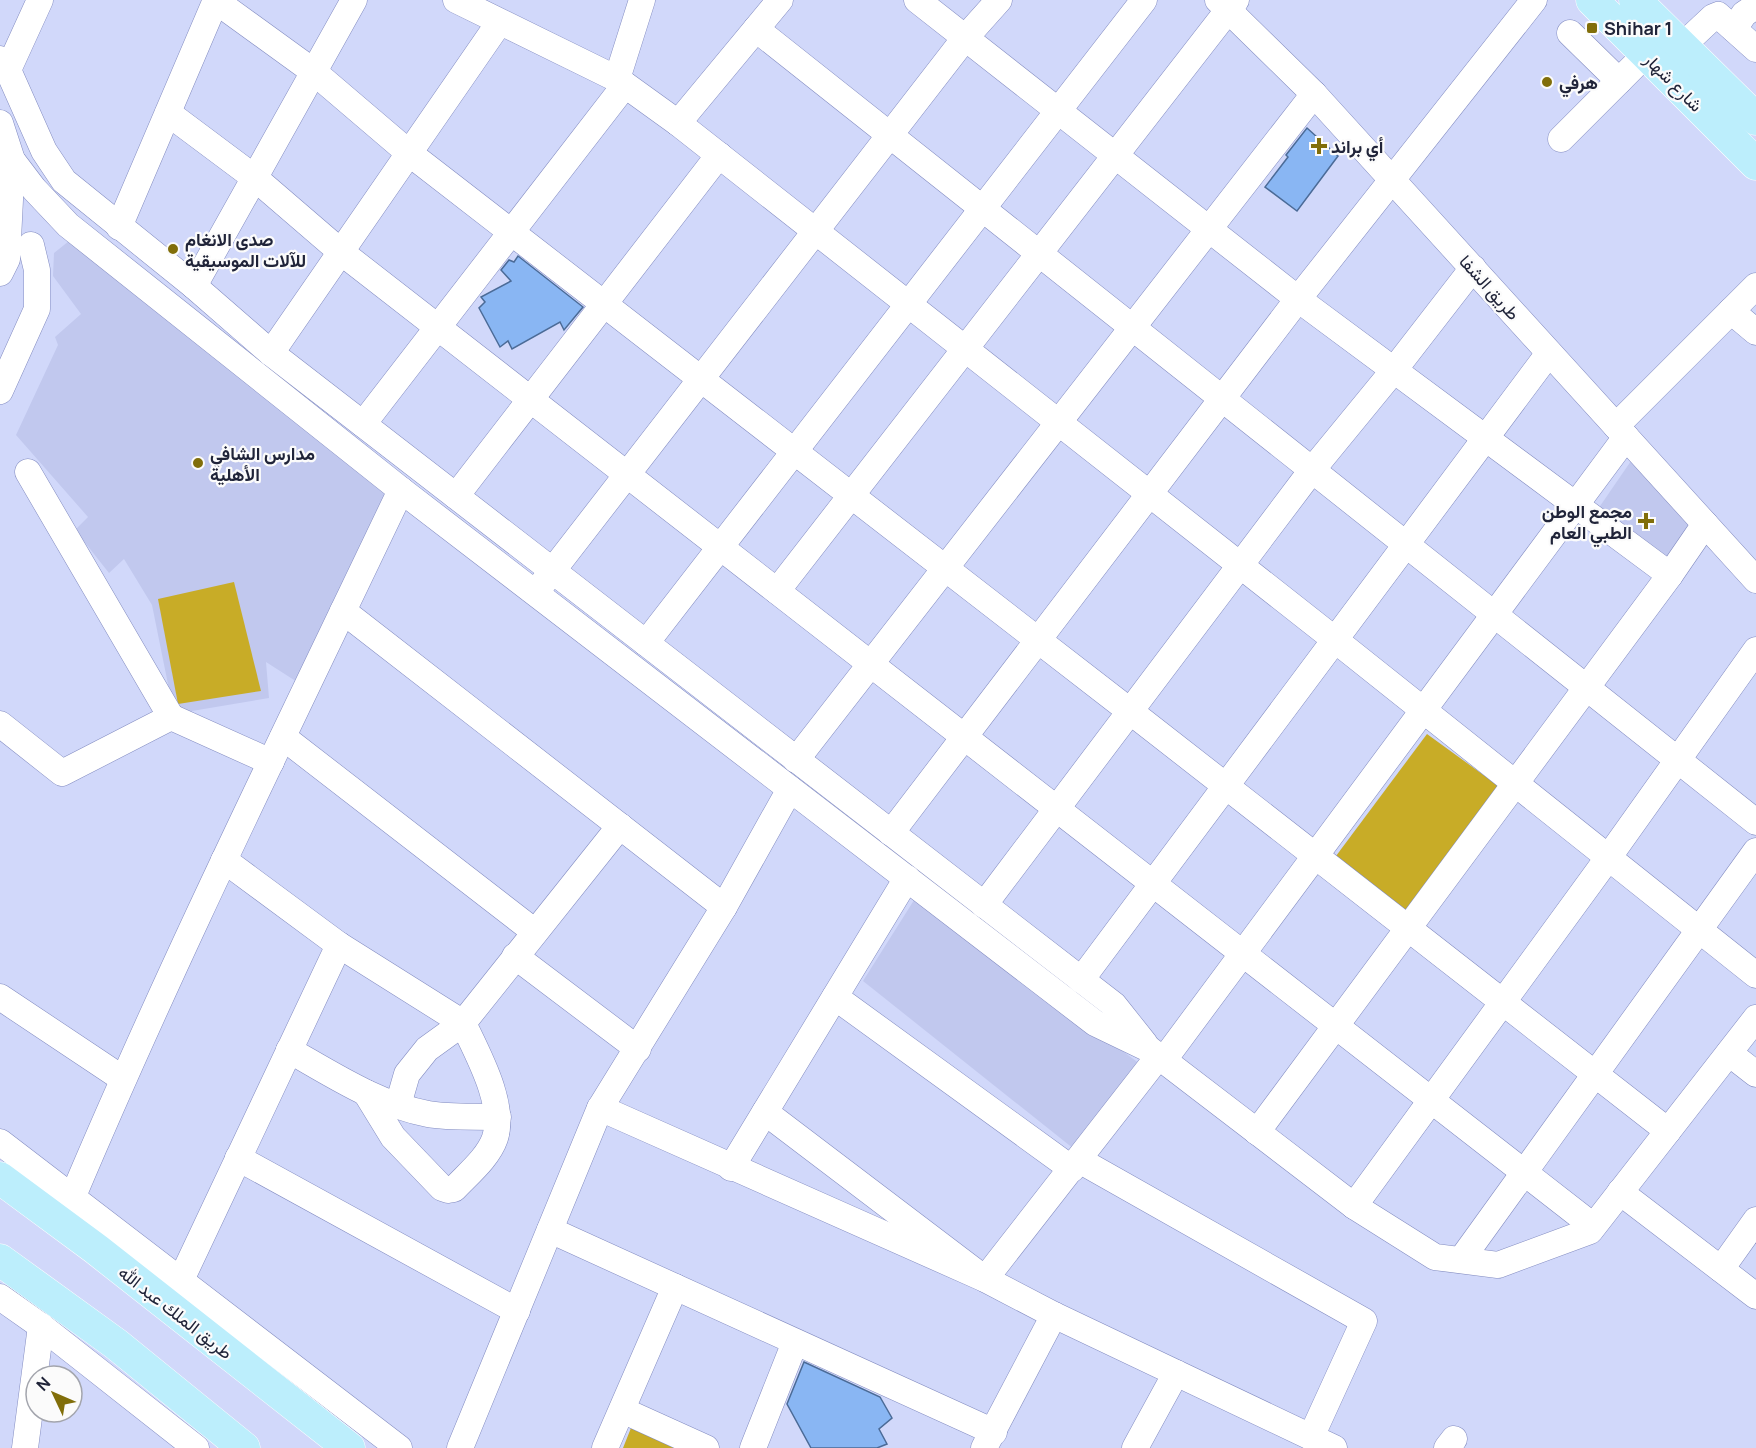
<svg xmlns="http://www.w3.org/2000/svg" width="1756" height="1448" viewBox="0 0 1756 1448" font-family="Manrope,Vazirmatn,sans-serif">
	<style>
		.built { fill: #c1c8ee }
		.green { fill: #c8ac27 }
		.building { fill: #89b6f3; stroke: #4b6b97; stroke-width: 1.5 }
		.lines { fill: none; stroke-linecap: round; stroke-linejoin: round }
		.minor-casing { stroke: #838cc1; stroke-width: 27 }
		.major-casing { stroke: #fff; stroke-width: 33 }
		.minor { stroke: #fff; stroke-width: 26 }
		.major { stroke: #bceefc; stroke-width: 32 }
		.poi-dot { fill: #816e0a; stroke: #fbfbfb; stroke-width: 2 }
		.labels { text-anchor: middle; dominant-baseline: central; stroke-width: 4.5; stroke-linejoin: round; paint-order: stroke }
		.poi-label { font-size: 18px; font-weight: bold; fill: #202439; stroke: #fbfbfb; text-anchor: start }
		.street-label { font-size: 18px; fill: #202439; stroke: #fbfbfb }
	</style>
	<rect width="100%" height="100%" fill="#d1d8fa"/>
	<!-- built -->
	<g class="built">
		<polygon points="69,241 390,492 305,687 266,662 269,698 174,714 152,605 124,559 109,573 75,530 88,517 16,435 58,345 55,337 81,314 53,276 54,253"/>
		<polygon points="1631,461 1693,530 1662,564 1596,512"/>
		<polygon points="916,897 1140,1064 1074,1149 863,981"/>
	</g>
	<!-- green -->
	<g class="green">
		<polygon points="234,582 261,691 178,704 158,599"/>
		<polygon points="1427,734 1500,787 1404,912 1336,856"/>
		<polygon points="631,1428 676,1448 623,1448"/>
	</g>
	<!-- building -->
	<g class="building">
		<polygon points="1307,128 1338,156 1297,211 1265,187 1288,157 1286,155"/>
		<polygon points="518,256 583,307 564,330 560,322 512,349 508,341 500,347 479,308 485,302 481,297 511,281 501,270 509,260 514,262"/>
		<polygon points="804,1362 880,1397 892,1418 879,1429 887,1444 877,1448 811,1448 787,1404"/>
	</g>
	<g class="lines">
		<defs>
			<g id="minor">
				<polyline points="456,0 617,79 678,123 1334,639 1756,975"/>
				<polyline points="917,0 1298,299 1670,575"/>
				<polyline points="1218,0 1314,94 1756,580"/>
				<polyline points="216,1 314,72 409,153 1131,712 1668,1131"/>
				<polyline points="756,29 1756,822"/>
				<polyline points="1734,29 1744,14 1756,6"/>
				<polyline points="1570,33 1619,81"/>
				<polyline points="1682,46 1713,17 1718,15 1756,49"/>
				<polyline points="0,59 8,70 44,151 64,181 194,286 271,353 1114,1005 1145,1044"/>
				<polyline points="8,70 40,0"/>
				<polyline points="617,79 642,0"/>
				<polyline points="168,113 255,178 341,252 1593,1226"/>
				<polyline points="0,123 12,160 34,189 68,225 401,490 1095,1023 1149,1049 1354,1206 1435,1257 1498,1265 1590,1231 1756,1018"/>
				<polyline points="678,123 780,0"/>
				<polyline points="1561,139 1646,54"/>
				<polyline points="119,227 216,0"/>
				<polyline points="0,273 7,259 12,160"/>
				<polyline points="194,286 354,0"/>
				<polyline points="1731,311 1756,332"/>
				<polyline points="271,353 499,23"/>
				<polyline points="0,391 37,309 37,270 31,245"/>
				<polyline points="363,424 625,85"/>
				<polyline points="1616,426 1756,286"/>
				<polyline points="28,472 171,717"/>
				<polyline points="456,496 719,155"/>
				<polyline points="543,583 965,38 999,0"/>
				<polyline points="777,591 1236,0"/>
				<polyline points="343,611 724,907"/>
				<polyline points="646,643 1144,0"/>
				<polyline points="0,724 62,773 171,717 271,762"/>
				<polyline points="283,737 535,932"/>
				<polyline points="796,760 1314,94"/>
				<polyline points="891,833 1298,299 1534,0"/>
				<polyline points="224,860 339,945 463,1023 620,826"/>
				<polyline points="984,905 1312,470 1394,370 1473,268"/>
				<polyline points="515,956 638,1049"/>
				<polyline points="1081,980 1549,353"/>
				<polyline points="0,997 123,1079"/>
				<polyline points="835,997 1072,1169"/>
				<path d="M289 1050C333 1075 377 1104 428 1114 450 1118 475 1116 498 1117"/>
				<polyline points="1729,1053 1756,1074"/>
				<polyline points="1163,1061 1626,437"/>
				<path d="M366 1093 393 1137 442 1188 448 1190 454 1189C468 1174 488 1158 495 1138 506 1104 477 1053 463 1023L427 1049 407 1074 398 1105"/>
				<polyline points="600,1108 985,1279 1054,1315 1334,1448"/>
				<polyline points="765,1112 985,1279 1158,1057"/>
				<polyline points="1257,1132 1670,575 1705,524"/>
				<polyline points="0,1142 399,1448"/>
				<polyline points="238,1158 517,1311"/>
				<polyline points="1079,1160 1364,1321 1311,1437"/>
				<polyline points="731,1168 907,878"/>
				<polyline points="1620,1192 1756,1296"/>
				<path d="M73 1196C174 957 289 725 401 490"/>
				<polyline points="1354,1206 1608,858 1756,650"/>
				<polyline points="550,1230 994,1432"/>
				<polyline points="1461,1260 1756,851"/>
				<polyline points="1721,1269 1756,1220"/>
				<polyline points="181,1280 339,945"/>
				<polyline points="0,1297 41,1326 196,1448"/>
				<polyline points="622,1410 706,1448"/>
				<polyline points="25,1448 41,1326"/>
				<polyline points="460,1448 600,1108 724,907 790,789"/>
				<polyline points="605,1448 675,1287"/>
				<polyline points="753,1448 795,1342"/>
				<polyline points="984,1448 1054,1315"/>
				<polyline points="1135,1448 1176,1373"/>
				<polyline points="1447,1448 1454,1439"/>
			</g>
			<g id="major">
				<polyline points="1592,0 1756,164"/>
				<polyline points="1635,0 1756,119"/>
				<polyline points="0,1178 96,1249 349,1448"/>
				<polyline points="0,1260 116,1344 244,1448"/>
			</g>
		</defs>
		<!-- minor casing -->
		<use href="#minor" class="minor-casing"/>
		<!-- major casing -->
		<use href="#major" class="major-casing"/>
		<!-- minor -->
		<use href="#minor" class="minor"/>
		<!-- major -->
		<use href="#major" class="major"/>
	</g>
	<!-- markers -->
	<g class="poi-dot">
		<rect x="1586" y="22" width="12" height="12" rx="3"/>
		<circle cx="1547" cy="82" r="6"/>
		<path d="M1316 137h6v6h6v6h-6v6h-6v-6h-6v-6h6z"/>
		<circle cx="173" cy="249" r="6"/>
		<circle cx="198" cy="463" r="6"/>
		<path d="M1643 512h6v6h6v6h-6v6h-6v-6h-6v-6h6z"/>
	</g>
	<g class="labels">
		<!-- poi labels -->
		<g class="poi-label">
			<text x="1604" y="28">Shihar 1</text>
			<text x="1559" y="82">هرفي</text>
			<text x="1331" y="146">أي براند</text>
			<text x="185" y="239">صدى الانغام<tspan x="185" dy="21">للآلات الموسيقية</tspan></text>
			<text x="210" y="453">مدارس الشافي<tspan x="210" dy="21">الأهلية</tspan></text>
			<text x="1632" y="511" text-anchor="end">مجمع الوطن<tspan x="1632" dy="21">الطبي العام</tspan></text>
		</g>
		<!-- street labels -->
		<g class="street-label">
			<text transform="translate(1674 82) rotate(45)">شارع شهار</text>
			<text transform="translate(1490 287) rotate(48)">طريق الشفا</text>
			<text transform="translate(176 1312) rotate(38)">طريق الملك عبد الله</text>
		</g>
	</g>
	<!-- north arrow -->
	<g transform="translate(54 1394) rotate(314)"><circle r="28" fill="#fbfbfb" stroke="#a3a5ad" stroke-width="1.5"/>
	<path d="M0-4.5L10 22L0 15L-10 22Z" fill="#816e0a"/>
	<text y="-9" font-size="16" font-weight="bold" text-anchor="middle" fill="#202439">N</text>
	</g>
</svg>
